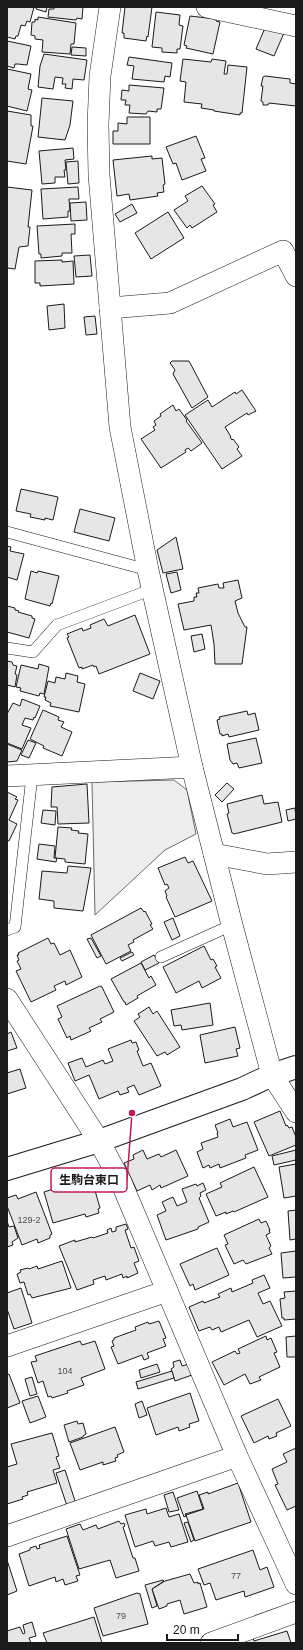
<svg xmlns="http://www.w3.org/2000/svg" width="303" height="1650" viewBox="0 0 303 1650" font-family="Helvetica,'Noto Sans JP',sans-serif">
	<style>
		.built { fill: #ededed; stroke: #6a6a6a }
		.building { fill: #e6e6e6; stroke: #1a1a1a }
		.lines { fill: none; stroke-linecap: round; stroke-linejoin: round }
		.lane-casing { stroke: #1a1a1a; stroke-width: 12 }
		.street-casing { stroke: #1a1a1a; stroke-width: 22 }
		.secondary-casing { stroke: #1a1a1a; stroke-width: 24 }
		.lane { stroke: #fff; stroke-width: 11 }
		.street { stroke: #fff; stroke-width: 21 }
		.secondary { stroke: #fff; stroke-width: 22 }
		.labels { text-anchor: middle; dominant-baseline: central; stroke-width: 3; stroke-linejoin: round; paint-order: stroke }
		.number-label { font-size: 9px; fill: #4d4d4d }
		.leader { fill: none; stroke: #c2185b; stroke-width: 1.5 }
		.callout-dot { fill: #c2185b; stroke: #fff; stroke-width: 1.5 }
		.callout { fill: #fff; stroke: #c2185b; stroke-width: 1.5 }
		.callout-label { font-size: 12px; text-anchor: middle; font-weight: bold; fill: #1a1a1a }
	</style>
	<rect width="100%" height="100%" fill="#fff"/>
	<!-- built -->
	<polygon class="built" points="174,780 187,790 196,834 165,850 95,915 92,782"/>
	<!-- building -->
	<g class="building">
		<polygon points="7,7 34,7 30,22 27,21 25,26 21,25 18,36 16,36 15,39 7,37"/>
		<polygon points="36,7 47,7 46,12 36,9"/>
		<polygon points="54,7 83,7 82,19 77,18 76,20 48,17 49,9 54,9"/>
		<polygon points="125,7 152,7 148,37 147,36 146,41 124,38 124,33 122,33"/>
		<polygon points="156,12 180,15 179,25 183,26 180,49 177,49 177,53 162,52 162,48 152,47"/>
		<polygon points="190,16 216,19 216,21 220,22 213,54 186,48 187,46 184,45"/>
		<polygon points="38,17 76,23 74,44 71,44 70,54 42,52 43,40 35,39 35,36 31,35 32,22 35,22 35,19 38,20"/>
		<polygon points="265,28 284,33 274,56 256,49"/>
		<polygon points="7,41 31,46 27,65 18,64 15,64 14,68 7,66"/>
		<polygon points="72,47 86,48 86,56 71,55"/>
		<polygon points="44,54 87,60 84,80 73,79 72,89 65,88 66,84 62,84 63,78 55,77 53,89 38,87 40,66"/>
		<polygon points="129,57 172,63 170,77 165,76 164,82 132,79 134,66 127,65"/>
		<polygon points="183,59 211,62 212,59 226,61 224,74 227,74 228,65 247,67 242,113 240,113 240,115 214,111 214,110 201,108 202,104 184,102 186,82 180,81"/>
		<polygon points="7,69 31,74 28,89 32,90 27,111 7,106"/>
		<polygon points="265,76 290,79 290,83 296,84 296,106 269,103 268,105 263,105 263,102 261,101 263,86 261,86 263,77"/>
		<polygon points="129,85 164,88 161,109 157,109 157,112 148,111 146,114 129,113 130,105 125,105 126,100 121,100 122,90 129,91"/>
		<polygon points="42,98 73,101 70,125 65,140 38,137"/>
		<polygon points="7,111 31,115 31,126 33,126 26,164 7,161"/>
		<polygon points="127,117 150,117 150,144 113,144 113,131 118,131 118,123 127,124"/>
		<polygon points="196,136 205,158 201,159 206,171 182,180 176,163 173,164 166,147"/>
		<polygon points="73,148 74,159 65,160 66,170 64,170 65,177 55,177 55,183 42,184 39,151"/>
		<polygon points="152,156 152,159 162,158 165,184 163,185 164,192 157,193 158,196 130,200 129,194 117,196 113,160"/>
		<polygon points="78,161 79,183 68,184 66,162"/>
		<polygon points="202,186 215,204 213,205 217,212 192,228 190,225 187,228 174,210 188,201 185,196"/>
		<polygon points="7,187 32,190 28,227 30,227 28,246 19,247 15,269 7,268"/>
		<polygon points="78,187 79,199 69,199 70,211 68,211 68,217 43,219 41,189"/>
		<polygon points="86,202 87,220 71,221 70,203"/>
		<polygon points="132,204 137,213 120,222 115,214"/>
		<polygon points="168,212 184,238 151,259 135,233"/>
		<polygon points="75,224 75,234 71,234 72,253 62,253 62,256 41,258 41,254 39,254 37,226"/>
		<polygon points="90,255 92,276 76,277 74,256"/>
		<polygon points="62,260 62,262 73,261 74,284 40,286 40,283 35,283 35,261"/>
		<polygon points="64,304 65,328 49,330 47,306"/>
		<polygon points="95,316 97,334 86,335 84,317"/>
		<polygon points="172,361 189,361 208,397 192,408 173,374 175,370 170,363"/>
		<polygon points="242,390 256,411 248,415 247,413 225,427 231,437 230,437 232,440 233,439 239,447 237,449 242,456 222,469 185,415 208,400 212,407 235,392 236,394"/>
		<polygon points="173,405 176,411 179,409 187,420 186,421 189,425 202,443 191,451 188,448 185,450 186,452 161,468 141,439 155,430 153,427 156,425 154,421 161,416 160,414"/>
		<polygon points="21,489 58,497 53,520 45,518 45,520 30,517 31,514 16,511"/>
		<polygon points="80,509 115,518 109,541 74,532"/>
		<polygon points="176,537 183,569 163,573 157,550"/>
		<polygon points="7,546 11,547 10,551 24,554 17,580 7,577"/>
		<polygon points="31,571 37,573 38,571 59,576 52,604 51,603 50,606 25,599"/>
		<polygon points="177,572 181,590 171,593 166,574"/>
		<polygon points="238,580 242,598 235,601 238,613 245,627 247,627 242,664 215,664 214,644 211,625 184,630 178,604 194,601 194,597 197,597 196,593 199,593 198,588 218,584 219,588 224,588 223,583"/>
		<polygon points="7,606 15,608 15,610 19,611 18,612 32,616 32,618 35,619 29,638 7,632"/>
		<polygon points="135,615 150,654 99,674 96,666 94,667 93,665 82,669 82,667 79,668 67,638 69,637 67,634 82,628 83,631 91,628 90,625 104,619 108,626"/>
		<polygon points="202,634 205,649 194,652 191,636"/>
		<polygon points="7,661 12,662 13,665 17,666 15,674 17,675 15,687 7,685"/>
		<polygon points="39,664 49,667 44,694 40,693 39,696 20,691 21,688 16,687 21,665 38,669"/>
		<polygon points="66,673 78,676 77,682 85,684 79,712 50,706 51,703 45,700 46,697 44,697 48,681 55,683 56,677 65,679"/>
		<polygon points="140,673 160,681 153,699 133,691"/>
		<polygon points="22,699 40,706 35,718 34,717 33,720 25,718 22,725 31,728 22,749 7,743 7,714 13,703 20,706"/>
		<polygon points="43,710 59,717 58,720 64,722 61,727 72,732 62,756 43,748 44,746 30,739"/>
		<polygon points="247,711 248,715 255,713 259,730 229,737 228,734 222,736 222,734 220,734 217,720 220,719 219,717"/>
		<polygon points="256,738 262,763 239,768 237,763 233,764 230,760 227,744"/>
		<polygon points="28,740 36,743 29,758 21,755"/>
		<polygon points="7,744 22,750 17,761 7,762"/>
		<polygon points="227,783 234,789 222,802 215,795"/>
		<polygon points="87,784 89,823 58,824 57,807 51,807 52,787"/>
		<polygon points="7,792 17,797 15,799 18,800 9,820 17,824 9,841 7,840"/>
		<polygon points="262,795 264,804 278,802 282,822 234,834 233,833 232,833 227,814 229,813 227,804"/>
		<polygon points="295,808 296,819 288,821 286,810"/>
		<polygon points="43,810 56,811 55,825 41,823"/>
		<polygon points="58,827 72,828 71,830 79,831 78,833 88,834 85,864 65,862 65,859 55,858"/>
		<polygon points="39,844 55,846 54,858 57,858 56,862 37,859"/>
		<polygon points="185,857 188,863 193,861 212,901 175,917 166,897 167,896 165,891 169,888 167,884 165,885 158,868"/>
		<polygon points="68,866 91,868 83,911 54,908 54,901 39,899 42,871 67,873"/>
		<polygon points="141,908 144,912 145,911 152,924 150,925 153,929 133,940 134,942 128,945 131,951 106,964 91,935"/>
		<polygon points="173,918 180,936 172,940 164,922"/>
		<polygon points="48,938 51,944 54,943 60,955 70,950 82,977 66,985 65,981 54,986 56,990 31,1002 16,971 21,969 17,961 19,960 17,955 19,955 18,953"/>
		<polygon points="91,938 101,956 97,958 87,939"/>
		<polygon points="204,946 211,960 213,959 217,966 215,967 221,978 202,988 199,981 176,993 163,967"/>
		<polygon points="132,952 134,955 122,961 120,958"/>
		<polygon points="154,955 159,963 145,970 141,962"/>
		<polygon points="141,963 149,978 151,976 156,985 137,996 138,998 126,1005 125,1002 124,1002 111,979"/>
		<polygon points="100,986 102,987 114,1012 100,1019 102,1022 89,1028 91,1031 71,1040 70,1036 67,1038 58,1019 62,1017 57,1006"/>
		<polygon points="210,1003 213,1025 182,1030 181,1025 174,1026 171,1010"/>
		<polygon points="149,1007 153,1014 157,1011 180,1047 167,1055 165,1052 157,1056 134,1021 140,1017 138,1014"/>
		<polygon points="235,1027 240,1048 236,1049 238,1056 205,1063 200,1035"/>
		<polygon points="11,1032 17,1048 7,1051 7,1034"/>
		<polygon points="131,1040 132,1043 136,1042 139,1050 137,1051 143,1066 151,1063 161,1086 139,1095 134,1085 127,1088 129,1092 120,1095 118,1091 99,1099 89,1075 75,1081 68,1063 82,1058 86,1067 103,1060 105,1064 113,1061 108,1049"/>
		<polygon points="20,1069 26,1088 7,1094 7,1073"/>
		<polygon points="280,1111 286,1126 287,1125 289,1128 292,1127 296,1137 296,1145 269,1156 254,1122"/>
		<polygon points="230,1119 233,1127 247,1122 258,1150 245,1155 246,1158 220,1168 219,1164 210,1168 209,1165 203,1168 197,1152 203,1149 201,1143 218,1137 217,1133 218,1133 215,1125"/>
		<polygon points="143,1150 147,1159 159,1154 161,1157 176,1150 188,1176 161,1188 160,1185 152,1190 150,1185 137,1191 124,1163 134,1159 133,1155"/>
		<polygon points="296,1150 296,1160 274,1165 272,1156"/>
		<polygon points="296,1164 296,1196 284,1198 279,1167"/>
		<polygon points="254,1167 268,1197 234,1212 233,1211 226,1214 226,1212 216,1216 206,1194 222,1187 220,1183"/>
		<polygon points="90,1173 100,1208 98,1209 99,1213 86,1217 85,1214 53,1223 44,1192 56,1188 55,1184 62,1182 63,1185 72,1182 72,1179"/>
		<polygon points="203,1183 206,1190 200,1193 201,1196 199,1198 209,1222 198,1227 198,1229 166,1240 157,1215 166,1211 162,1202 173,1197 177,1206 187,1202 182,1189 196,1184 197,1186"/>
		<polygon points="36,1192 52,1234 50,1235 50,1238 38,1243 37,1239 22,1245 7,1206 7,1198 16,1195 18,1199"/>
		<polygon points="296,1210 296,1239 290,1240 288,1211"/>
		<polygon points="259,1219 261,1223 266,1221 270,1230 269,1230 270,1233 266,1235 271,1246 269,1248 272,1254 246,1264 243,1260 234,1264 225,1245 228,1244 224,1235"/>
		<polygon points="7,1221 9,1227 14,1226 18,1238 12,1242 13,1245 7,1247"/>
		<polygon points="126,1224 128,1229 125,1230 131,1248 134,1247 139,1261 134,1263 138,1273 127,1278 127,1276 123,1278 122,1274 106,1280 105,1276 93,1280 94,1284 77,1290 59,1246 75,1240 75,1242 92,1237 93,1238 108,1233 107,1230 111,1228 112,1232 116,1231 116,1227"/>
		<polygon points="217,1248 229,1275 195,1290 193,1284 190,1286 180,1264"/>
		<polygon points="296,1251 296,1277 283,1278 281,1253"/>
		<polygon points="62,1261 71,1288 32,1298 30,1294 28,1295 24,1282 20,1283 17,1274 21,1272 20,1270 28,1268 29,1269 37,1266 38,1269"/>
		<polygon points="264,1275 270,1288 258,1293 263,1304 270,1301 282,1326 257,1337 249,1320 221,1332 219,1327 212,1330 210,1327 199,1331 189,1307 203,1301 204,1303 220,1297 218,1294 231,1288 232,1292 253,1283 252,1280"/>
		<polygon points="21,1288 32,1323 14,1329 7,1309 7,1293"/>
		<polygon points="296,1291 296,1319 284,1320 284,1318 282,1318 280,1299 285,1298 284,1292"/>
		<polygon points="159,1321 166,1338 163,1339 166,1346 147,1353 149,1358 144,1360 142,1355 118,1364 111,1347 114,1346 112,1341 114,1340 114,1338 136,1330 135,1327 148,1322 149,1324"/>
		<polygon points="266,1336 267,1340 271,1338 277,1352 274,1353 280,1367 259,1377 261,1380 250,1384 245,1374 224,1385 212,1362 235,1351 237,1354 240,1353 238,1349"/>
		<polygon points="296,1336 296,1357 287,1357 286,1337"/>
		<polygon points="80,1341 82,1345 95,1341 105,1369 81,1378 84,1385 67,1391 68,1393 52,1398 51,1396 48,1397 43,1381 38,1383 31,1362 37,1361 35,1356"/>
		<polygon points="180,1360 182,1366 189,1364 192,1375 175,1381 171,1369 174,1367 173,1362"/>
		<polygon points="157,1364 160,1372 141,1378 139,1370"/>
		<polygon points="172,1371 174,1378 138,1389 136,1382"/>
		<polygon points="9,1374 20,1403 7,1408 7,1375"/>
		<polygon points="32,1377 37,1394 30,1396 25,1379"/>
		<polygon points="190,1393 199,1421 189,1424 190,1427 179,1431 178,1427 156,1435 147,1408"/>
		<polygon points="38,1396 46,1417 30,1423 22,1401"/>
		<polygon points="278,1399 291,1426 276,1433 277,1436 269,1439 268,1436 254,1443 241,1416"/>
		<polygon points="142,1401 147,1415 139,1418 135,1404"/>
		<polygon points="77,1421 78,1424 83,1423 86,1434 83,1436 83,1437 69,1442 64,1425"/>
		<polygon points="115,1427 124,1452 117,1455 118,1457 115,1458 116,1461 103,1465 103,1462 80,1470 70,1443"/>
		<polygon points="52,1433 59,1456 56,1457 60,1468 53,1470 57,1483 27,1492 28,1495 22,1497 23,1499 7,1504 7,1467 17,1464 11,1444"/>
		<polygon points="296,1448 296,1506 287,1510 275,1485 278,1484 272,1469 287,1462 283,1454"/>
		<polygon points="65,1470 76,1504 67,1506 56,1473"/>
		<polygon points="238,1483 251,1522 195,1541 186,1515 204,1509 199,1495 208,1492 208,1494"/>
		<polygon points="197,1491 203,1509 185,1514 186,1516 184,1517 177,1498"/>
		<polygon points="173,1492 179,1510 169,1512 164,1495"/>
		<polygon points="166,1508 169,1517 179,1514 188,1542 171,1547 169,1542 155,1546 153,1541 135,1547 125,1515 146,1509 147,1514"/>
		<polygon points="119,1521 121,1524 124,1523 125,1526 123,1527 133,1558 135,1558 139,1571 116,1578 110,1560 79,1569 66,1529 80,1524 83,1530 96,1525 98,1529"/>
		<polygon points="188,1522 194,1540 191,1542 184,1523"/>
		<polygon points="67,1536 80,1575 76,1576 78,1581 65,1585 63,1579 56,1582 55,1577 29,1586 19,1554 30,1550 30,1548 36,1546 37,1549 40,1548 39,1545"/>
		<polygon points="253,1550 260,1570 267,1567 274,1587 245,1597 244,1591 216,1600 210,1583 204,1585 198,1569"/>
		<polygon points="7,1560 17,1591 7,1595"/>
		<polygon points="190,1574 194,1583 198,1582 198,1584 200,1583 207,1607 184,1614 180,1600 167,1604 167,1606 159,1609 152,1589 165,1581"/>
		<polygon points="163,1580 164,1581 152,1589 157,1606 152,1608 145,1585"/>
		<polygon points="137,1593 140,1594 148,1624 103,1636 94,1608"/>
		<polygon points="94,1617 102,1643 47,1643 43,1633"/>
		<polygon points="32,1622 36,1636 29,1638 31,1643 7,1643 7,1631 20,1627 23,1634 25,1633 23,1625"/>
		<polygon points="287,1631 291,1643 247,1643 246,1641 253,1638 254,1641"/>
	</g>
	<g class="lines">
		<defs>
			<g id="lane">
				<polyline points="7,532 148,570"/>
				<polyline points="7,648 33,652 57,625 153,589"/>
				<polyline points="7,930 15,927 32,776"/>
				<polyline points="161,957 232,925"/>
			</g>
			<g id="street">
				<polyline points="110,7 100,76 98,125 99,175 120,427 148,570 192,767 232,925 272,1075 296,1112"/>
				<polyline points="207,7 296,26"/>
				<polyline points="110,308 170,303 283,251 296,276"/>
				<polyline points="7,776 192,767"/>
				<polyline points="214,854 267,864 296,862"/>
				<polyline points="7,999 99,1141 121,1182 237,1456 296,1584"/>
				<polyline points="7,1346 167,1291"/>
				<polyline points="7,1536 237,1456"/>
				<polyline points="211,1643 296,1612"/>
			</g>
			<polyline id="secondary" points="7,1169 99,1141 242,1089 272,1075 296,1067"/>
		</defs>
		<!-- lane casing -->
		<use href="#lane" class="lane-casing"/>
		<!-- street casing -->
		<use href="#street" class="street-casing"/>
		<!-- secondary casing -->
		<use href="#secondary" class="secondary-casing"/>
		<!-- lane -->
		<use href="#lane" class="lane"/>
		<!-- street -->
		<use href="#street" class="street"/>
		<!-- secondary -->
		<use href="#secondary" class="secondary"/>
	</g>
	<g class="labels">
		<!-- number labels -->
		<g class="number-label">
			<text x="29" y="1220">129-2</text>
			<text x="65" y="1371">104</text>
			<text x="236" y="1576">77</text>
			<text x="121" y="1616">79</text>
		</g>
	</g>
	<!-- callouts -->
	<path class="leader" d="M132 1113L127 1180"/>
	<circle class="callout-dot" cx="132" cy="1113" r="4"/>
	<rect class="callout" x="51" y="1168" width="76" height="24" rx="4"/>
	<g class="callout-label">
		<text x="89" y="1184">生駒台東口</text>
	</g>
	<!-- border -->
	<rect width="303" height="1650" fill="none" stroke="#1a1a1a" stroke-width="16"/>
	<!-- scale -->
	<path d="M167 1634v6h71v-6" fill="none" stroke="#1a1a1a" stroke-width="2"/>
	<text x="173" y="1634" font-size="12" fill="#1a1a1a" stroke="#ffffff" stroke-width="3" paint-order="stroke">20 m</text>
</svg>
